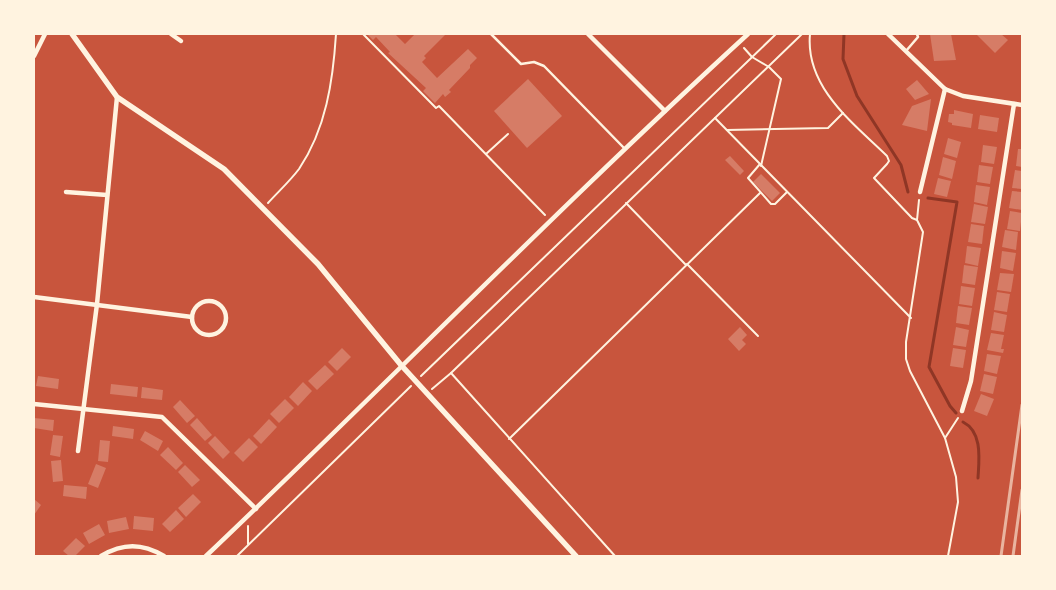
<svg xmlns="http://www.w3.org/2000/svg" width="1056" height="590" viewBox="0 0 1056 590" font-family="'Varela Round',sans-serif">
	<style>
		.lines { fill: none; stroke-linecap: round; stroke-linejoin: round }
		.stream { stroke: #8f3625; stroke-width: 3 }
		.building { fill: #d67c66 }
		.path { stroke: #fff3e0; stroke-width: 2 }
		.service { stroke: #fff3e0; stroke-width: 2.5 }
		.minor { stroke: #fff3e0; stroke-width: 4.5 }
		.tertiary { stroke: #fff3e0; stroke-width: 5.5 }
		.rail { stroke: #e9b49f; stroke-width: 3 }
	</style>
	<rect width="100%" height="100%" fill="#c8553d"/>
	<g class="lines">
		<!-- stream -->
		<g class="stream">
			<polyline points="844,34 843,59 857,96 901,165 908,192"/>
			<polyline points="928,198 957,202 929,367 950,406 956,413"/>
			<path d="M963 422C983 432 979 460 978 478"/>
		</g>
	</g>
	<!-- building -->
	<g class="building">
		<polygon points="367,34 395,34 405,44 415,34 446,34 424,56 426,58 422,62 437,78 468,49 477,58 470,65 470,68 449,90 451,92 445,97 443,94 435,103 423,91 426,88 388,53 390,52 376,37 373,40"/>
		<polygon points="930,34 951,34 956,60 934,61"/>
		<polygon points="976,34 1001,34 1008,40 995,53"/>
		<polygon points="528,79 562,116 527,148 494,111"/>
		<polygon points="917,80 929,94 915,100 906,89"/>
		<polygon points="931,99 927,131 902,125 912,106"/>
		<polygon points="954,110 973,114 971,128 952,125 952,123 948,122 949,114 954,114"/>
		<polygon points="980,115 999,118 997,132 978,129"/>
		<polygon points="948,138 961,142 957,158 944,154"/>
		<polygon points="983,145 997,147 994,164 981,162"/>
		<polygon points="1018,149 1022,149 1022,167 1016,166"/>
		<polygon points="730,156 744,171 740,175 725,160"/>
		<polygon points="943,157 956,161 952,179 939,175"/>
		<polygon points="979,165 993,167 990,184 977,182"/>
		<polygon points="1015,170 1022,171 1022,189 1012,188"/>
		<polygon points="761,174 780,193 772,201 753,182"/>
		<polygon points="938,178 951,181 947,197 934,194"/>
		<polygon points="976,185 990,187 987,205 974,202"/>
		<polygon points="1012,191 1022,192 1022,210 1009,208"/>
		<polygon points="974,204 988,207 985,224 971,222"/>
		<polygon points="1010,211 1022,213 1020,231 1007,229"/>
		<polygon points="971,224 984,226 982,244 968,242"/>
		<polygon points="1005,230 1018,232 1016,250 1002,247"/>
		<polygon points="967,246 981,248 978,266 965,263"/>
		<polygon points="1002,251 1016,253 1013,271 1000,268"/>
		<polygon points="964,265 978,267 975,285 962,283"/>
		<polygon points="1000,273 1014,274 1011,292 997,290"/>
		<polygon points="961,286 975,288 972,306 959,304"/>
		<polygon points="997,292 1010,294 1007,312 994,310"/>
		<polygon points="958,306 972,308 969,325 956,323"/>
		<polygon points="994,312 1007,315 1004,332 991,330"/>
		<polygon points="740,327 747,335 742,340 746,344 739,351 728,339"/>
		<polygon points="956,327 969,330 966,347 953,345"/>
		<polygon points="991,333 1004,335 1001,349 1004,349 1003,353 987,350"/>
		<polygon points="342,348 351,357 337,371 328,362"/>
		<polygon points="953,348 966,350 963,368 950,366"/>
		<polygon points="987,354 1001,356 997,374 984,371"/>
		<polygon points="325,365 334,374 317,390 308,381"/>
		<polygon points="984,374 997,377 993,394 980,391"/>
		<polygon points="38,376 59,379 58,389 36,386"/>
		<polygon points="303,382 312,391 298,406 289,397"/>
		<polygon points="111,384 138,387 137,397 110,394"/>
		<polygon points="142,387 163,390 162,400 141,398"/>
		<polygon points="981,394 994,399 987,416 974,411"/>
		<polygon points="285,399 294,408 279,423 270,414"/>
		<polygon points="180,400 195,416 187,423 173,407"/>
		<polygon points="34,418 54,420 53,431 34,428"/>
		<polygon points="197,418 212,435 205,441 190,425"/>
		<polygon points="269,419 277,427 261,444 253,436"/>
		<polygon points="113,426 134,429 133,439 112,436"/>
		<polygon points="145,431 163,441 158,451 140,440"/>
		<polygon points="53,435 63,436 60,457 50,455"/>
		<polygon points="215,436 230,452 223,459 208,443"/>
		<polygon points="249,438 258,447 243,462 234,453"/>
		<polygon points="100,440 110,441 108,462 98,461"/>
		<polygon points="168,447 183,463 176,470 160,455"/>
		<polygon points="61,460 63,481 53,482 51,461"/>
		<polygon points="96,464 106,468 98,488 88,484"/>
		<polygon points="185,465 200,480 192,487 178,472"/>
		<polygon points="64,485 87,487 86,499 63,496"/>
		<polygon points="193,494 201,502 186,517 178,508"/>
		<polygon points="34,499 41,505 34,515"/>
		<polygon points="176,510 184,519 170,532 162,524"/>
		<polygon points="134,516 154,518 153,531 133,529"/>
		<polygon points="126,517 129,529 109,533 107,521"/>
		<polygon points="99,524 105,535 89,544 83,533"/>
		<polygon points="76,538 85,546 75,556 69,556 63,551"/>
	</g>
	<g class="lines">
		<!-- path -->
		<g class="path">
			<polyline points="363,34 436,108 439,106 545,215"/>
			<path d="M810 34C805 87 853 123 887 156L889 161 887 164 874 178 912 218 917 220 923 232 906 342V359L910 371 945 438"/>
			<polyline points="744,48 752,57 769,67 781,79 761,166"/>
			<polyline points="715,118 911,318"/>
			<polyline points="727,130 828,128 843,113"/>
			<polyline points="486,154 508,134"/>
			<polyline points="760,164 748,178 771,204 775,204 787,192"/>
			<path d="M268 203C278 192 290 181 299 169 326 129 333 81 336 34"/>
			<polyline points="626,203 686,265"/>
			<polyline points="917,220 919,200"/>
			<polyline points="687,264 758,336"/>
			<polyline points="451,373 615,556"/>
			<polyline points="421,376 776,34"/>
			<polyline points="432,389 451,373 802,34"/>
			<polyline points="509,439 760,193"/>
			<polyline points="248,544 248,526"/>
			<polyline points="237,556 411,386"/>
			<polyline points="948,556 958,502 956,477 945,438 958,418"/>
		</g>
		<!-- service -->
		<g class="service">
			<polyline points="491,34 521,64 534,62 544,66 625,149"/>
			<polyline points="906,51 918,37 917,34"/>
		</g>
		<!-- minor -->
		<g class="minor">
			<polyline points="171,34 181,41"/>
			<polyline points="588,34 665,111"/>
			<polyline points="888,34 945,89 963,96 1022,105"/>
			<polyline points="34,56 45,34"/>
			<polyline points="66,192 107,195"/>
			<polyline points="920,192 945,89"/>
			<polyline points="34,297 192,317"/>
			<circle cx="209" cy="318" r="17"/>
			<polyline points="34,404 162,417 256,509"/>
			<polyline points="962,411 971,381 1014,104"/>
			<polyline points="78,451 97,304 117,97"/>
			<path d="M101 556C123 543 142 543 164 556"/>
			<path d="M206 556C388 383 563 203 748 34"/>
		</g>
		<!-- tertiary -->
		<polyline class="tertiary" points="72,34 117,97 224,169 318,264 401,365 576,556"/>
		<!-- rail -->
		<g class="rail">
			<polyline points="1001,556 1022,405"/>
			<polyline points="1013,556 1022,490"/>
		</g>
	</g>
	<!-- border -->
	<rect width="1056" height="590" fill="none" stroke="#fff3e0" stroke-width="70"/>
</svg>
